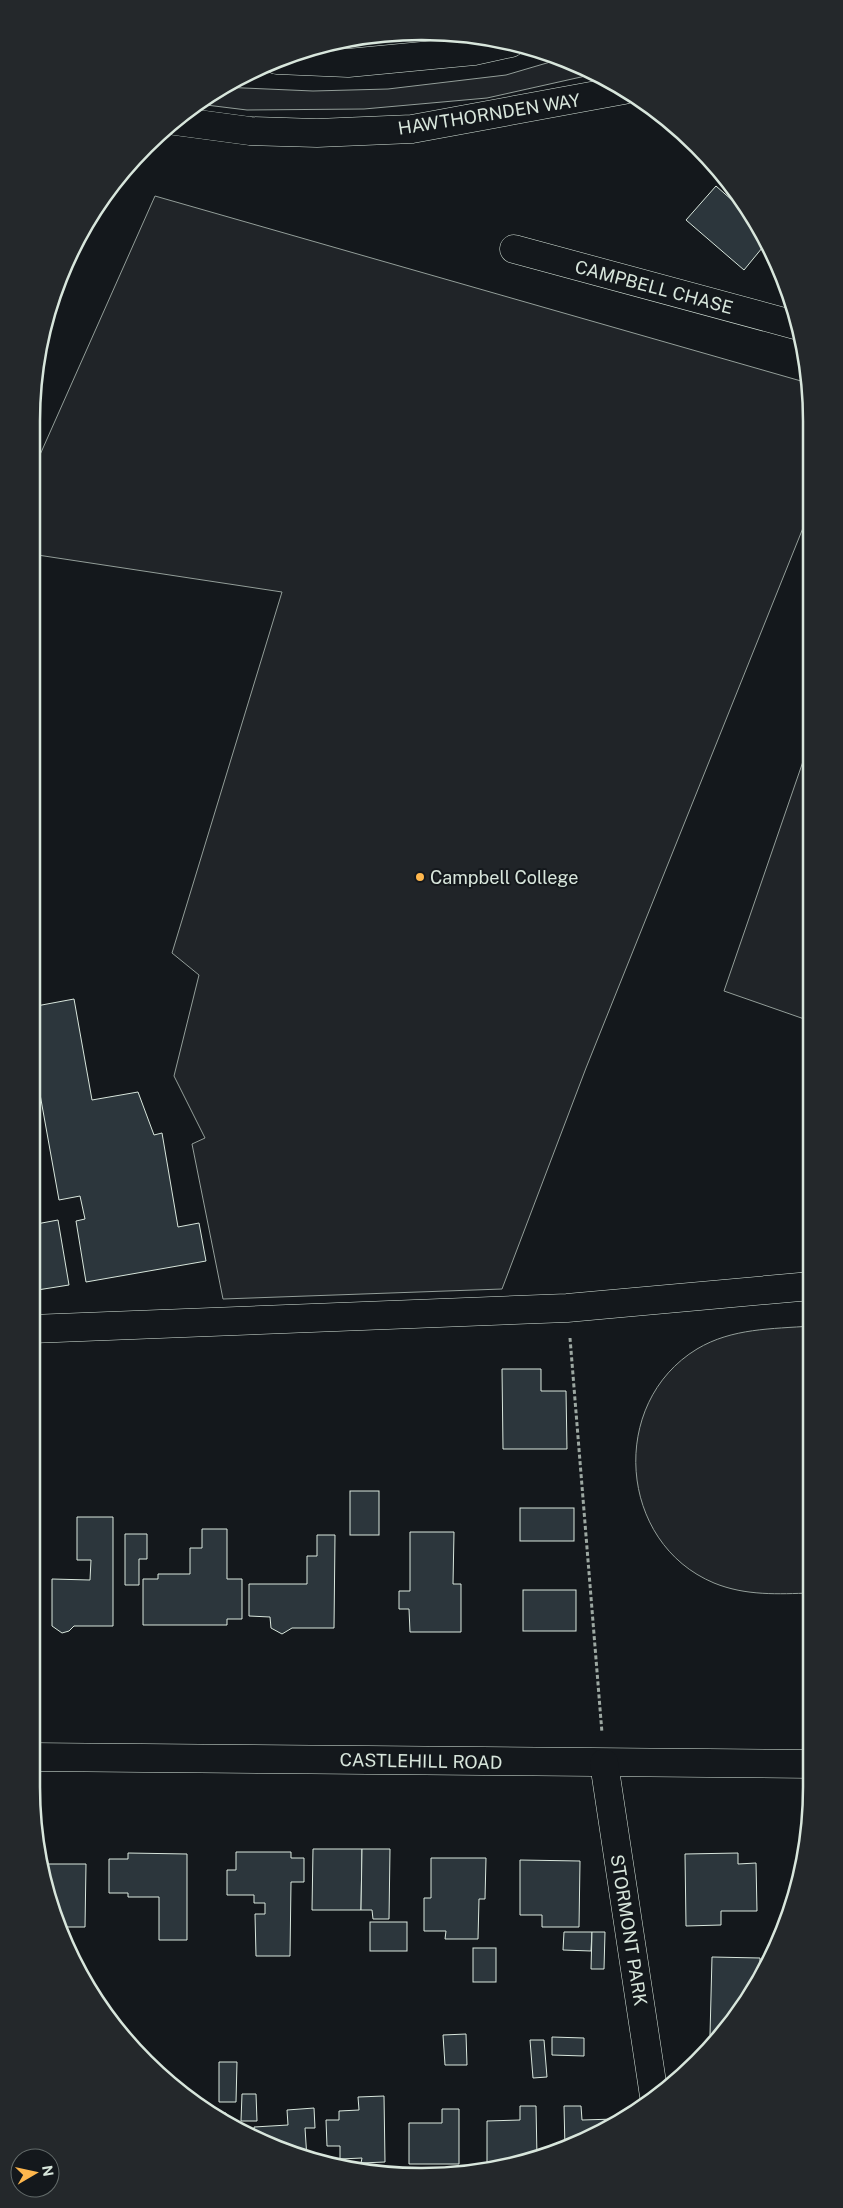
<svg xmlns="http://www.w3.org/2000/svg" width="843" height="2208" viewBox="0 0 843 2208" font-family="'Public Sans',sans-serif">
	<style>
		.green { fill: #202428; stroke: #939e99 }
		.building { fill: #2c363c; stroke: #d8e6dc }
		.lines { fill: none; stroke-linecap: round; stroke-linejoin: round }
		.minor-casing { stroke: #d8e6dc; stroke-width: 29 }
		.highway-casing { stroke: #d8e6dc; stroke-width: 29 }
		.path { stroke: #9da8a2; stroke-width: 3; stroke-dasharray: 4 2.5; stroke-linecap: butt }
		.minor { stroke: #14181c; stroke-width: 28 }
		.highway { stroke: #14181c; stroke-width: 28 }
		.poi-dot { fill: #ffb74d; stroke: #14181c; stroke-width: 2 }
		.labels { text-anchor: middle; dominant-baseline: central; stroke-width: 4; stroke-linejoin: round; paint-order: stroke }
		.street-label { font-size: 18px; fill: #d8e6dc; stroke: #14181c }
		.poi-label { font-size: 18px; fill: #d8e6dc; stroke: #14181c; text-anchor: start }
		.rim { fill: none; stroke: #d8e6dc; stroke-width: 2.5 }
	</style>
	<rect width="100%" height="100%" fill="#14181c"/>
	<!-- green -->
	<g class="green">
		<polygon points="557,60 590,75 487,98 364,109 247,110 198,104 221,87 313,91 388,89 506,75"/>
		<polygon points="155,196 808,383 809,513 586,1068 502,1289 223,1299 192,1144 205,1138 174,1076 199,975 172,953 282,592 31,554 31,475"/>
		<polygon points="809,744 810,1021 724,991"/>
		<path d="M811 1326V1593C778 1594 746 1596 714 1583 618 1543 608 1403 697 1349 732 1328 772 1329 811 1326Z"/>
	</g>
	<!-- building -->
	<g class="building">
		<polygon points="716,186 749,215 753,221 749,227 767,242 744,270 686,220"/>
		<polygon points="74,999 92,1100 138,1092 154,1135 162,1133 178,1227 199,1223 206,1261 86,1282 76,1221 85,1219 80,1196 59,1200 31,1044 31,1007"/>
		<polygon points="31,1195 36,1224 31,1225"/>
		<polygon points="58,1220 69,1285 31,1291 31,1225"/>
		<polygon points="502,1369 541,1369 541,1391 566,1391 567,1449 503,1449"/>
		<rect x="350" y="1491" width="29" height="44"/>
		<rect x="520" y="1508" width="54" height="33"/>
		<polygon points="77,1517 113,1517 113,1626 74,1626 69,1631 62,1633 52,1626 52,1579 90,1580 91,1560 77,1560"/>
		<polygon points="202,1529 227,1529 227,1579 242,1579 242,1619 227,1619 227,1625 143,1625 143,1579 158,1579 158,1574 190,1574 190,1548 202,1548"/>
		<polygon points="410,1532 454,1532 453,1584 461,1584 461,1632 410,1632 409,1609 399,1609 399,1591 410,1591"/>
		<polygon points="125,1534 147,1534 147,1559 139,1559 139,1585 125,1585"/>
		<polygon points="317,1535 335,1535 334,1628 292,1628 282,1634 271,1628 270,1617 249,1616 249,1584 307,1584 307,1556 317,1556"/>
		<rect x="523" y="1590" width="53" height="41"/>
		<polygon points="313,1849 362,1849 361,1910 312,1910"/>
		<polygon points="362,1849 390,1849 389,1919 373,1919 372,1910 361,1910"/>
		<polygon points="236,1852 291,1852 291,1858 304,1858 304,1882 291,1882 290,1956 256,1956 255,1914 265,1914 265,1903 254,1903 254,1895 227,1895 227,1870 236,1870"/>
		<polygon points="128,1853 187,1854 187,1940 159,1940 159,1897 128,1897 128,1893 109,1893 109,1859 128,1859"/>
		<polygon points="738,1853 738,1864 756,1863 757,1911 721,1911 721,1925 686,1926 685,1854"/>
		<polygon points="431,1858 486,1858 485,1899 479,1899 478,1939 445,1939 446,1931 424,1931 424,1898 431,1898"/>
		<polygon points="520,1860 580,1861 579,1927 542,1927 542,1915 520,1915"/>
		<polygon points="44,1864 86,1864 85,1927 59,1927 52,1912"/>
		<rect x="370" y="1922" width="37" height="29"/>
		<polygon points="564,1932 592,1932 591,1951 563,1950"/>
		<polygon points="592,1932 605,1932 604,1969 591,1969"/>
		<rect x="473" y="1948" width="23" height="34"/>
		<polygon points="712,1957 760,1958 760,1978 731,2024 719,2035 710,2035"/>
		<polygon points="466,2034 467,2065 445,2065 443,2035"/>
		<polygon points="552,2037 584,2038 584,2056 552,2055"/>
		<polygon points="530,2040 544,2040 547,2077 533,2078"/>
		<polygon points="219,2062 237,2062 236,2102 219,2102"/>
		<polygon points="242,2094 256,2094 257,2121 241,2121"/>
		<polygon points="384,2096 385,2162 361,2163 362,2158 340,2159 340,2146 327,2146 326,2120 339,2120 339,2111 359,2110 358,2097"/>
		<polygon points="520,2106 536,2106 537,2157 525,2161 487,2162 487,2121 520,2120"/>
		<polygon points="564,2106 581,2106 582,2120 615,2119 615,2123 565,2149"/>
		<polygon points="314,2108 315,2128 305,2128 307,2159 296,2156 255,2138 254,2127 288,2125 287,2110"/>
		<polygon points="442,2109 459,2109 459,2164 409,2164 409,2123 442,2123"/>
		<polygon points="212,2113 226,2113 226,2124"/>
	</g>
	<g class="lines">
		<defs>
			<g id="minor">
				<polyline points="514,249 795,325"/>
				<polyline points="31,1329 567,1308 811,1286"/>
				<polyline points="31,1757 812,1764"/>
				<polyline points="604,1763 654,2096"/>
			</g>
			<g id="highway">
				<polyline points="277,60 348,63 474,51 511,43"/>
				<polyline points="175,121 250,131 317,133 412,129 624,90"/>
			</g>
		</defs>
		<!-- minor casing -->
		<use href="#minor" class="minor-casing"/>
		<!-- highway casing -->
		<use href="#highway" class="highway-casing"/>
		<!-- path -->
		<polyline class="path" points="570,1338 602,1733"/>
		<!-- minor -->
		<use href="#minor" class="minor"/>
		<!-- highway -->
		<use href="#highway" class="highway"/>
	</g>
	<!-- markers -->
	<circle class="poi-dot" cx="420" cy="877" r="5"/>
	<g class="labels">
		<!-- street labels -->
		<g class="street-label">
			<text transform="translate(489 114) rotate(-9)">HAWTHORNDEN WAY</text>
			<text transform="translate(654 287) rotate(15)">CAMPBELL CHASE</text>
			<text transform="translate(421 1761) rotate(1)">CASTLEHILL ROAD</text>
			<text transform="translate(629 1930) rotate(81)">STORMONT PARK</text>
		</g>
		<!-- poi labels -->
		<g class="poi-label">
			<text x="430" y="877">Campbell College</text>
		</g>
	</g>
	<!-- crop -->
	<path d="M0 0H843V2208H0ZM421 40H422A381 381 0 0 1 803 421V1787A381 381 0 0 1 422 2168H421A381 381 0 0 1 40 1787V421A381 381 0 0 1 421 40Z" fill="#24282b" fill-rule="evenodd"/>
	<path class="rim" d="M421 40H422A381 381 0 0 1 803 421V1787A381 381 0 0 1 422 2168H421A381 381 0 0 1 40 1787V421A381 381 0 0 1 421 40Z"/>
	<!-- north arrow -->
	<g transform="translate(35 2173) rotate(81)"><circle r="24" fill="#14181c" stroke="#626a69"/>
	<path d="M0-4L9 19L0 12L-9 19Z" fill="#ffb74d"/>
	<text y="-8" font-size="14" font-weight="bold" text-anchor="middle" fill="#d8e6dc">N</text>
	</g>
</svg>
